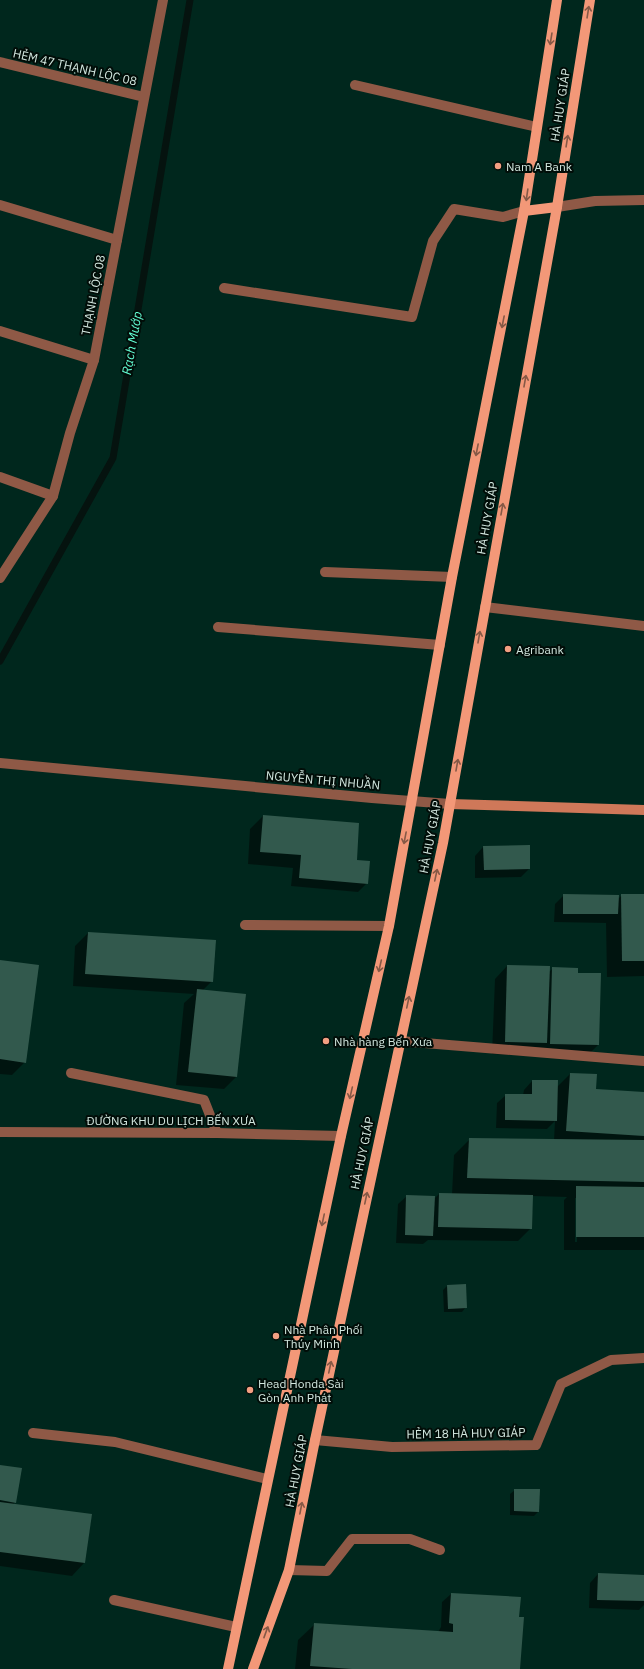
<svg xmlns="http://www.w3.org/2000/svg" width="644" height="1669" viewBox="0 0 644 1669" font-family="'IBM Plex Sans',sans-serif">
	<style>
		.shadow { fill: #0007; fill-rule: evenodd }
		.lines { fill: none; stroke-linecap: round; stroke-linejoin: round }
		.stream { stroke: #05130f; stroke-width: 7 }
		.building { fill: #32594d }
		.lane { stroke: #8f5946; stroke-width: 10 }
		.street { stroke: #8f5946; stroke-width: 10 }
		.secondary { stroke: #cf7859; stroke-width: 10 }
		.primary { stroke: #f39878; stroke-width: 10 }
		.oneway { stroke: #865946 }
		.poi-dot { fill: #f39f82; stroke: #010d08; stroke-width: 1.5 }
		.labels { text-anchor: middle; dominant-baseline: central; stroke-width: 4; stroke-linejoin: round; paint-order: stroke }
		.street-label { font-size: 12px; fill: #d2e7df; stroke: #010d08 }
		.poi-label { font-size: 12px; fill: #d2e7df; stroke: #010d08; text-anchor: start }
		.water-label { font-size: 13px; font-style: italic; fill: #63ffd5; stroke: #010d08 }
	</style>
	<rect width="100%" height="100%" fill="#00271d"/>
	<!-- shadow -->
	<g class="shadow">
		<polygon points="263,816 356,859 367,883 358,892 291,886 293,868 248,864 250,829"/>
		<polygon points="483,847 529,869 521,877 475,878 475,856"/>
		<polygon points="564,895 618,899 622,895 644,895 644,976 607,977 606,923 554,922 555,904"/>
		<polygon points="88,933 212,981 202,991 236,1077 224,1089 176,1085 184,1003 194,994 73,986 75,946"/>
		<polygon points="0,961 25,1062 12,1075 0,1074"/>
		<polygon points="507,966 549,972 553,968 577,974 598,1045 585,1058 492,1054 495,979"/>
		<path d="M570 1074 595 1090 644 1093V1250H564V1200L567 1197 532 1196 531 1228 518 1241 428 1240 423 1244 396 1243 398 1204 407 1196 434 1199 439 1194H452L454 1155 470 1139 554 1140 555 1121 547 1129 496 1128 497 1103 506 1095H523L524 1090 532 1081 557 1087ZM575 1198H577V1242H575Z"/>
		<polygon points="465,1285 466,1307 462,1312 444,1312 443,1290 447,1286"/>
		<polygon points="0,1466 15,1502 13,1505 84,1563 72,1576 0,1566"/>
		<polygon points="515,1490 538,1512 534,1516 510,1515 510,1494"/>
		<polygon points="598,1574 644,1576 644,1605 639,1610 589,1608 590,1583"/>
		<polygon points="451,1594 517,1618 519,1669 295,1669 298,1640 315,1624 438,1632 441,1627 442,1602"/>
	</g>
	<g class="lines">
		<!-- stream -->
		<polyline class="stream" points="0,661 113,458 190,0"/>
	</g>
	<!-- building -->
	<g class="building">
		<polygon points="263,815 359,823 357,860 370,861 368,884 299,878 301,855 260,852"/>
		<polygon points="530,845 530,869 484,870 483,846"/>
		<polygon points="563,894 619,895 618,914 563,914"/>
		<polygon points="621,894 644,894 644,961 622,961"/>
		<polygon points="88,932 216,940 213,982 85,974"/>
		<polygon points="0,960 39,965 26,1063 0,1059"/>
		<polygon points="507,965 550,966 547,1043 505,1042"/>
		<polygon points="552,967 578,968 578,973 601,973 599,1045 550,1044"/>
		<polygon points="197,989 246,994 237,1077 188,1072"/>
		<polygon points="570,1073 597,1074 596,1089 644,1092 644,1136 566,1131"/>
		<polygon points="532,1080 558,1080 557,1121 505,1120 505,1094 532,1094"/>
		<polygon points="469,1138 644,1140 644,1182 467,1178"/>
		<polygon points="576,1186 644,1187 644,1237 576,1237"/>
		<polygon points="439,1193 533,1195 532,1229 438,1227"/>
		<polygon points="406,1195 435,1196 433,1236 405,1235"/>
		<polygon points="466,1284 467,1308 448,1309 447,1285"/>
		<polygon points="0,1465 22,1468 16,1503 0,1500"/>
		<polygon points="514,1489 540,1489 539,1512 514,1511"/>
		<polygon points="0,1502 92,1514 85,1563 0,1552"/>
		<polygon points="598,1573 644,1575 644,1601 597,1600"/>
		<polygon points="451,1593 521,1597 519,1617 524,1617 520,1669 352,1669 310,1666 314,1623 453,1632 453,1624 449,1623"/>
	</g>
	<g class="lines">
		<!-- lane -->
		<g class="lane">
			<polyline points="355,85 537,127"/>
			<polyline points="0,205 117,240"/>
			<polyline points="557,207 595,201 644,200"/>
			<polyline points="224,288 412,317 433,241 454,209 503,217 524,211"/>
			<polyline points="0,331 94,360"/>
			<polyline points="0,477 53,496"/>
			<polyline points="325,572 452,577"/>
			<polyline points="218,627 440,645"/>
			<polyline points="245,925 389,926"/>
			<polyline points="400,1041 644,1061"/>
			<polyline points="71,1073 204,1100 217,1133"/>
			<polyline points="33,1433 115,1442 267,1479"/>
			<polyline points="315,1440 392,1447 536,1445 561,1384 611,1360 644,1358"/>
			<polyline points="289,1570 327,1571 352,1539 410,1539 440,1550"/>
			<polyline points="114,1600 236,1627"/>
		</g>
		<!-- street -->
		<g class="street">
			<polyline points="0,62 144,97"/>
			<polyline points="0,578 53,496 70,433 94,360 163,0"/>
			<polyline points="485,607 644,626"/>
			<polyline points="0,763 372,798 450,804"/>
			<polyline points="0,1132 217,1133 341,1136"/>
		</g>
		<!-- secondary -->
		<polyline class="secondary" points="450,804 644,810"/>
		<!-- primary -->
		<g class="primary">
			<polyline points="524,211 557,207"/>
			<polyline points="228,1669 341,1136 389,926 452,577 524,211 557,0"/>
			<polyline points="253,1669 289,1570 315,1440 443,843 557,207 590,0"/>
		</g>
	</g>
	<!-- one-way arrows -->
	<defs><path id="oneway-shaft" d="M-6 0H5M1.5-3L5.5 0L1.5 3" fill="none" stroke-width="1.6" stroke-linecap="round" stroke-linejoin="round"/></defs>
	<g class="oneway">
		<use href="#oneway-shaft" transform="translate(588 12) rotate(-81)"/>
		<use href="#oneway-shaft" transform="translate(551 39) rotate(99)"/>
		<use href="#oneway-shaft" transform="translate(567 141) rotate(-81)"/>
		<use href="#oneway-shaft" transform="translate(527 195) rotate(98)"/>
		<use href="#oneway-shaft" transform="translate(503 322) rotate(101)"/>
		<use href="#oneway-shaft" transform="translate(525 381) rotate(-80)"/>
		<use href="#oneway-shaft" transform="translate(477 450) rotate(101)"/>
		<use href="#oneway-shaft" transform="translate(502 509) rotate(-80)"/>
		<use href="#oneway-shaft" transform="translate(479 637) rotate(-80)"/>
		<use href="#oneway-shaft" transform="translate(457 765) rotate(-80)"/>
		<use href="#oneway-shaft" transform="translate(405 838) rotate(101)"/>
		<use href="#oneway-shaft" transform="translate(436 875) rotate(-78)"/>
		<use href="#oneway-shaft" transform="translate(380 966) rotate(103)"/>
		<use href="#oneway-shaft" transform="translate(408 1002) rotate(-78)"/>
		<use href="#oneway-shaft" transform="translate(351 1093) rotate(103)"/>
		<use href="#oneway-shaft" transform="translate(366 1198) rotate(-78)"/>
		<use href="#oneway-shaft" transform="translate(323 1220) rotate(102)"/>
		<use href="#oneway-shaft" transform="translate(330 1367) rotate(-78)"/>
		<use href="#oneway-shaft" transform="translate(301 1508) rotate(-79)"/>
		<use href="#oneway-shaft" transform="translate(266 1632) rotate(-70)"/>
	</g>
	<!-- markers -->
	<g class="poi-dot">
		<circle cx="498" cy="166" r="4"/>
		<circle cx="508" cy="649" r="4"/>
		<circle cx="326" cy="1041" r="4"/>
		<circle cx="276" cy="1336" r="4"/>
		<circle cx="250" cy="1390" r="4"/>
	</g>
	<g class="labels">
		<!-- street labels -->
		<g class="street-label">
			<text transform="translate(75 67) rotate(13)">HẺM 47 THẠNH LỘC 08</text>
			<text transform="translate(560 105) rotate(-81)">HÀ HUY GIÁP</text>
			<text transform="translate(93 295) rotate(-79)">THẠNH LỘC 08</text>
			<text transform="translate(487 518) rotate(-80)">HÀ HUY GIÁP</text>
			<text transform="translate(323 780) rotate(5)">NGUYỄN THỊ NHUẦN</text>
			<text transform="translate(430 837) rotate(-79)">HÀ HUY GIÁP</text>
			<text x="171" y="1120">ĐƯỜNG KHU DU LỊCH BẾN XƯA</text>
			<text transform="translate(362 1153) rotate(-78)">HÀ HUY GIÁP</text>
			<text transform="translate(466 1433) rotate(-1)">HẺM 18 HÀ HUY GIÁP</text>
			<text transform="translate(296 1471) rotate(-79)">HÀ HUY GIÁP</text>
		</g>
		<!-- poi labels -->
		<g class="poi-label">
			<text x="506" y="166">Nam A Bank</text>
			<text x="516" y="649">Agribank</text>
			<text x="334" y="1041">Nhà hàng Bến Xưa</text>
			<text x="284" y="1329">Nhà Phân Phối<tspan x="284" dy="14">Thúy Minh</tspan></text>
			<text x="258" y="1383">Head Honda Sài<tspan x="258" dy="14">Gòn Anh Phát</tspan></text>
		</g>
		<!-- water labels -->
		<g class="water-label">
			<text transform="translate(132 343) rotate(-80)">Rạch Mướp</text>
		</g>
	</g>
</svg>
